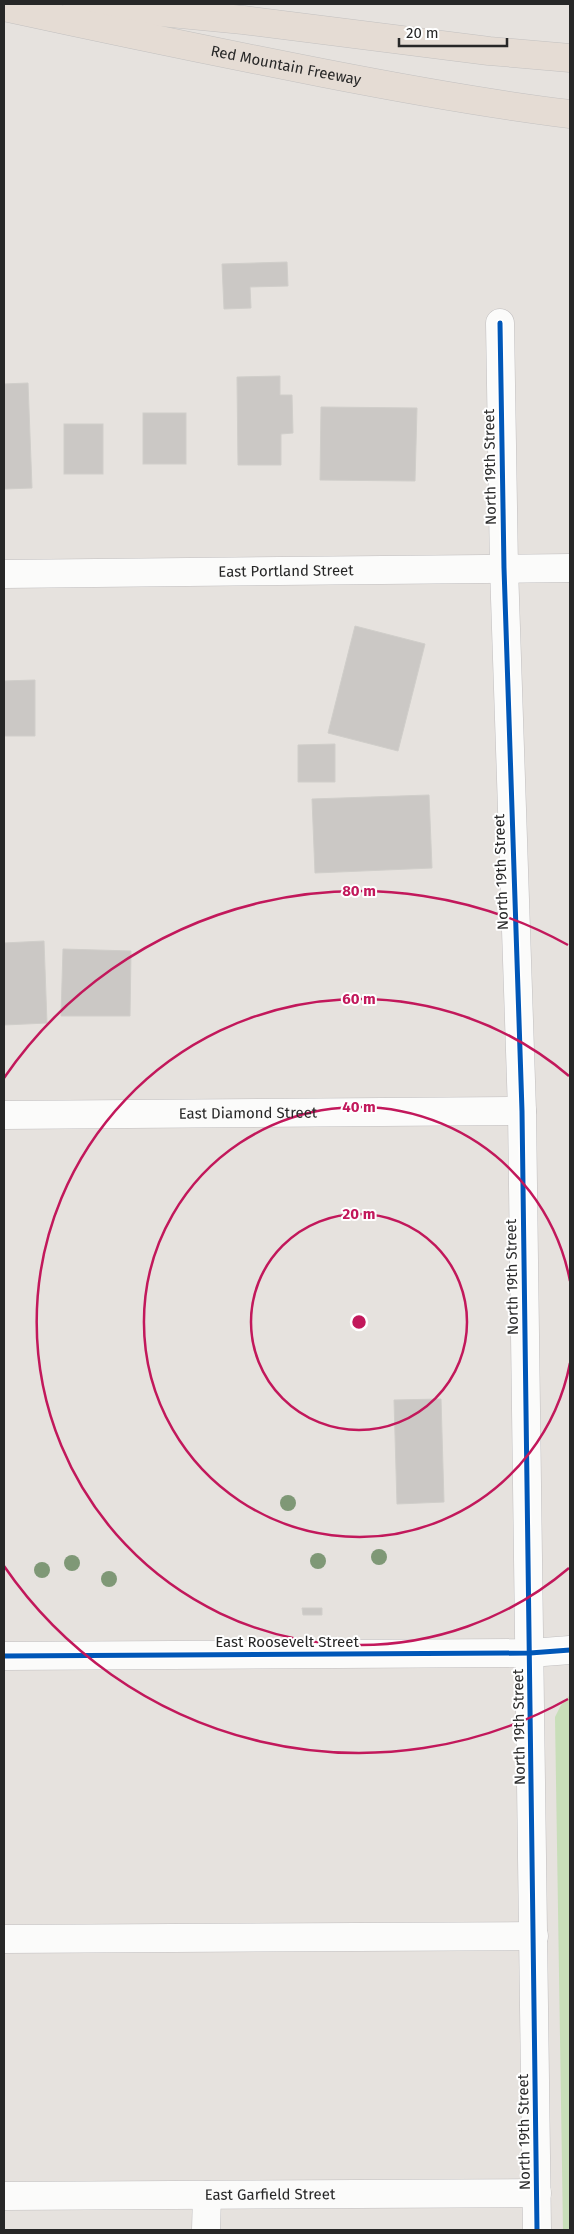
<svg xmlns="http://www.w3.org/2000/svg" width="574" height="2234" viewBox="0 0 574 2234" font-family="'Fira Sans',sans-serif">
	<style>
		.green { fill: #c8deb9 }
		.building { fill: #cbc8c5; stroke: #d0ceca }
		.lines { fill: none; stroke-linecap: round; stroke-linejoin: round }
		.minor-casing { stroke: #c0bebf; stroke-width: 29 }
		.highway-casing { stroke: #c3c1c0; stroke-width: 29 }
		.minor { stroke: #fbfbfa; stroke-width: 28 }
		.highway { stroke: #e5dcd4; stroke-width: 28 }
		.cycleway-casing { stroke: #fff; stroke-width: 8 }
		.cycleway { stroke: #0057b8; stroke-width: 5 }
		.tree { fill: #7f9876 }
		.ring { fill: none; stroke: #c2185b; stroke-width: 2.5 }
		.labels { text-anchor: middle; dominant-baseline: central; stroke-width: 4; stroke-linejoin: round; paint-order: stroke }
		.street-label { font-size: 15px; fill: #272727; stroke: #fff }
		.centre { fill: #c2185b; stroke: #fff; stroke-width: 2.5 }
		.ring-label { font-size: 15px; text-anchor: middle; font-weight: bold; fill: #c2185b; stroke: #fff; stroke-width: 4; stroke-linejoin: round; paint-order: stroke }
	</style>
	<rect width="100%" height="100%" fill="#e6e2de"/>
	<!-- green -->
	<polygon class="green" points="570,1695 570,2230 563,2230 555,1717 561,1705"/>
	<!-- building -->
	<g class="building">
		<polygon points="287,262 288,286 250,287 251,308 224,309 222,264"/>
		<polygon points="280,376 280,395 292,395 293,433 281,434 281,465 238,465 237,377"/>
		<polygon points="28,383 32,488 4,489 4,384"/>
		<polygon points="321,407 417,408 415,481 320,480"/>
		<rect x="143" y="413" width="43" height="51"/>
		<rect x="64" y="424" width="39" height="50"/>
		<polygon points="355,626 425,644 398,751 328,733"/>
		<polygon points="35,680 35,736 4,736 4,681"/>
		<polygon points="335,744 335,782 298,782 298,745"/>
		<polygon points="429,795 432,868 315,873 312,799"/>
		<polygon points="44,941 47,1023 4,1025 4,943"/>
		<polygon points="63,949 131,951 130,1016 61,1016"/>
		<polygon points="441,1399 444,1502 397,1504 394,1400"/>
		<polygon points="302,1608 322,1608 322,1615 303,1615"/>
	</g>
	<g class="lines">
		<defs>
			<g id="minor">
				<polyline points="500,323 504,568 522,1111 537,2230"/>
				<path id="s1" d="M4 574 570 568"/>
				<path id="s2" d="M4 1115 522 1111"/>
				<polyline points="4,1656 530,1653 570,1650"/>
				<polyline points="4,1939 534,1936"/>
				<path id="s3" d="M4 2196 537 2193"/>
				<polyline points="206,2230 207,2195"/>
			</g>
			<g id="highway">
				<polyline points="77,4 243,20 489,51 570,58"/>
				<path id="s4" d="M4 7C110 30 216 52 323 73 405 89 487 104 570 114"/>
			</g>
		</defs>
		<!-- minor casing -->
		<use href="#minor" class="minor-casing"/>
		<!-- highway casing -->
		<use href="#highway" class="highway-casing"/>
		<!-- minor -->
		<use href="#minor" class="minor"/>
		<!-- highway -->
		<use href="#highway" class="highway"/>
		<defs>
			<g id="cycleway">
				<polyline points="500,323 504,568 522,1111 537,2230"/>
				<polyline points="4,1656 530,1653 570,1650"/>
			</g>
		</defs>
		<!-- cycleway casing -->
		<use href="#cycleway" class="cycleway-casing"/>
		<!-- cycleway -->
		<use href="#cycleway" class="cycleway"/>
	</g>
	<!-- trees -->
	<g class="tree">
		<circle cx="288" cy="1503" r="8"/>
		<circle cx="379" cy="1557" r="8"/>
		<circle cx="318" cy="1561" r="8"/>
		<circle cx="72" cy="1563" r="8"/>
		<circle cx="42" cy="1570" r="8"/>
		<circle cx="109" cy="1579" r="8"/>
	</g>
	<!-- distance rings -->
	<g class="ring">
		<circle cx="359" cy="1322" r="108"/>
		<path d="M570 1363A215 215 0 1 1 570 1281"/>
		<path d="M569 1568A323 323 0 1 1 569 1076"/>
		<path d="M568 1699A431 431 0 0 1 4 1566M4 1078A431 431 0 0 1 568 945"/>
	</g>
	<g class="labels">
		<!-- street labels -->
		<g class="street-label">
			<text stroke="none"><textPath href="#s4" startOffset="288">Red Mountain Freeway</textPath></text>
			<text transform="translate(490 467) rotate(-91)">North 19th Street</text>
			<text stroke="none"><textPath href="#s1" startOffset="282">East Portland Street</textPath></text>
			<text transform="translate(501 872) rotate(-92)">North 19th Street</text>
			<text stroke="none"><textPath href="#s2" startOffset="244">East Diamond Street</textPath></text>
			<text transform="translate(512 1277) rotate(-91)">North 19th Street</text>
			<text x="287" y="1642">East Roosevelt Street</text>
			<text transform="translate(519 1727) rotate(-91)">North 19th Street</text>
			<text transform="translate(524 2132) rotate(-91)">North 19th Street</text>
			<text stroke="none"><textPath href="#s3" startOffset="266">East Garfield Street</textPath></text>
		</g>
	</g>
	<circle cx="359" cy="1322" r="8" class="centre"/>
	<g class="ring-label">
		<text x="359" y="896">80 m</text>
		<text x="359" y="1004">60 m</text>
		<text x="359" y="1112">40 m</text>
		<text x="359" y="1219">20 m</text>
	</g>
	<!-- border -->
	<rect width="574" height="2234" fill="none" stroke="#272727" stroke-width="10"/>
	<!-- scale -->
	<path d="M399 38v8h108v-8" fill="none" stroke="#272727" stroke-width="2.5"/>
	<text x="406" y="38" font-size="15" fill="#272727" stroke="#ffffff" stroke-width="4" paint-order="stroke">20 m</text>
</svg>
